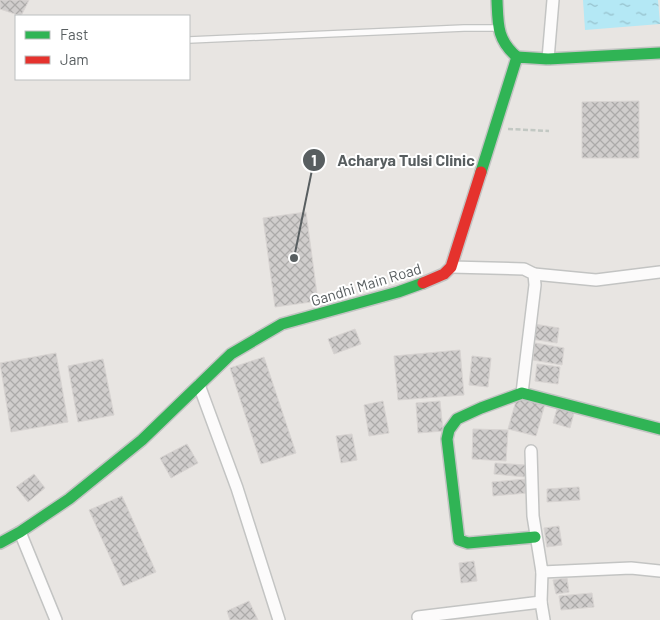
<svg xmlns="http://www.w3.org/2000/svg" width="660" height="620" viewBox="0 0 660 620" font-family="Barlow,sans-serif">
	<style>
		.water { fill: url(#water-ripples) }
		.building { fill: url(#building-cross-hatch); stroke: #d8d4d2 }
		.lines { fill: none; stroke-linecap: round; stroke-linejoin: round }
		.lane-casing { stroke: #c3c4c3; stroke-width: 8 }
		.street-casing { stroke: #c3c4c3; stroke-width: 14 }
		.fast-casing { stroke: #c3c4c3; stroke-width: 14 }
		.jam-casing { stroke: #c3c4c3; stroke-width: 14 }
		.path { stroke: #c2c8c3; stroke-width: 2.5; stroke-dasharray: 5 2.5; stroke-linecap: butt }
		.lane { stroke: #fcfbfb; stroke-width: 5.5 }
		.street { stroke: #fcfbfb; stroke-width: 11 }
		.fast { stroke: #30b455; stroke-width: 11 }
		.jam { stroke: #e5322d; stroke-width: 11 }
		.labels { text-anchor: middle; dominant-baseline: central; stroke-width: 4; stroke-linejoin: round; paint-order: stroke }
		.street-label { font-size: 15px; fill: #585e60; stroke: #fff }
		.leader { fill: none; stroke: #585e60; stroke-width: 2 }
		.callout-dot { fill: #585e60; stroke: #fff; stroke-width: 2 }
		.mark-label { font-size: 15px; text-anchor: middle; font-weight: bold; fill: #fff }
		.callout-label { font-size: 16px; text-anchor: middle; font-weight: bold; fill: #585e60; stroke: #fff; stroke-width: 4; stroke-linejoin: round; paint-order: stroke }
	</style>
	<defs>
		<pattern id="water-ripples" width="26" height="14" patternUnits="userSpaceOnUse" patternTransform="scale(1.25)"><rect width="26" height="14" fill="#b4e8f5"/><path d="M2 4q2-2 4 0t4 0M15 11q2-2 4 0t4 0" fill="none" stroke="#95bfca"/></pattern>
		<pattern id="building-cross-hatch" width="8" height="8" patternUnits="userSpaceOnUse" patternTransform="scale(1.25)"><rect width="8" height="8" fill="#d0cdcc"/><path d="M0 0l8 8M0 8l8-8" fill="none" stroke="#acaaa9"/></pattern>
	</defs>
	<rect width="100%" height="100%" fill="#e8e5e2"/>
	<!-- water -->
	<polygon class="water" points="583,0 658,0 660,24 585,30"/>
	<!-- building -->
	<g class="building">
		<polygon points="0,0 29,0 21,16 0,9"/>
		<polygon points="639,101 639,158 582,158 582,102"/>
		<polygon points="306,212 318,301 275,307 263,218"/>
		<polygon points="534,324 559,328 557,343 531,339"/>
		<polygon points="355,329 361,344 334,354 328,339"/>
		<polygon points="535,343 564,348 562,365 533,360"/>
		<polygon points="460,350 464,395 398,400 394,356"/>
		<polygon points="56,353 68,422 11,432 0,363"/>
		<polygon points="472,356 491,358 488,387 469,385"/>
		<polygon points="264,357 296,453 261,464 230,368"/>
		<polygon points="103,359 114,415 78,422 68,366"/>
		<polygon points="537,364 560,367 558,384 535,381"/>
		<polygon points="517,397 545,404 536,436 508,429"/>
		<polygon points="383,401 389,433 369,436 364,405"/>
		<polygon points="440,401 443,431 418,433 416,403"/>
		<polygon points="558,405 575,409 570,428 553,423"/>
		<polygon points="473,429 508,430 506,461 472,459"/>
		<polygon points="352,434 357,460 341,463 336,436"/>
		<polygon points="187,444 198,463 171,478 160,458"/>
		<polygon points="495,463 526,465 525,477 494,474"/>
		<polygon points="34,474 45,488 28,502 16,487"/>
		<polygon points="526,479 527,493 493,496 492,482"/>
		<polygon points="579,487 580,500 547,502 547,489"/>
		<polygon points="122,496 156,572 123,586 89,510"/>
		<polygon points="559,526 562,545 547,547 544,528"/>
		<polygon points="474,561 477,581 461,583 459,563"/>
		<polygon points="567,578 569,592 556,594 553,580"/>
		<polygon points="592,593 594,607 561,610 559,596"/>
		<polygon points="249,601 258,620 230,620 227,611"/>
	</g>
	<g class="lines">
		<defs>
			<polyline id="lane" points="189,40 464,28 496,28"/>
			<g id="street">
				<polyline points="548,59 553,0"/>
				<polyline points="451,267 524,269 534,274 535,285 522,393"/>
				<polyline points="534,274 596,280 660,272"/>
				<polyline points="199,385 237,488 279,620"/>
				<polyline points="531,451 533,516 542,572 631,568 660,571"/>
				<polyline points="20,532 56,620"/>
				<polyline points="542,572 541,602 544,620"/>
				<polyline points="418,617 541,602"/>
			</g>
			<g id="fast">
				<path d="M497 0C498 25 497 40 517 57"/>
				<polyline points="481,172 517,57 548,59 660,53"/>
				<polyline points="535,537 468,543 459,540 447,439 449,430 457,419 481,408 522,393 660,429"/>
				<polyline points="0,543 20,532 69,499 142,440 231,354 282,324 398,292 423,283"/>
			</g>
			<polyline id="jam" points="423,283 444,274 451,267 481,172"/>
		</defs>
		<!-- lane casing -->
		<use href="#lane" class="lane-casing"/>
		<!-- street casing -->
		<use href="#street" class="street-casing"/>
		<!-- fast casing -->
		<use href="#fast" class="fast-casing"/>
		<!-- jam casing -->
		<use href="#jam" class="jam-casing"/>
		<!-- path -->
		<polyline class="path" points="508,129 549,131"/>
		<!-- lane -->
		<use href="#lane" class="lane"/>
		<!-- street -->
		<use href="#street" class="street"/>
		<!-- fast -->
		<use href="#fast" class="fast"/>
		<!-- jam -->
		<use href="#jam" class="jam"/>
	</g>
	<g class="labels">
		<!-- street labels -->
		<g class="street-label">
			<text transform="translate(366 284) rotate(-17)">Gandhi Main Road</text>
		</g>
	</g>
	<!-- callouts -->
	<path class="leader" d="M294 258L314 160"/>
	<g class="callout-dot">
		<circle cx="294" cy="258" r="5"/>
		<circle cx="314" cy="160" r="12"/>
	</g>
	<g class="mark-label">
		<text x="314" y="166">1</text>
	</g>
	<g class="callout-label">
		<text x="406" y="166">Acharya Tulsi Clinic</text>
	</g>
	<!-- legend -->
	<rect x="15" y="15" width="175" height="65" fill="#ffffff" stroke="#bcbfbf"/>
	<rect x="25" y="31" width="25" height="8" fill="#30b455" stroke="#bcbfbf"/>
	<text x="60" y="40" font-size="15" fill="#585e60">Fast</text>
	<rect x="25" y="56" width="25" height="8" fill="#e5322d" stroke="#bcbfbf"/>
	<text x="60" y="65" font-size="15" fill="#585e60">Jam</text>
</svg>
